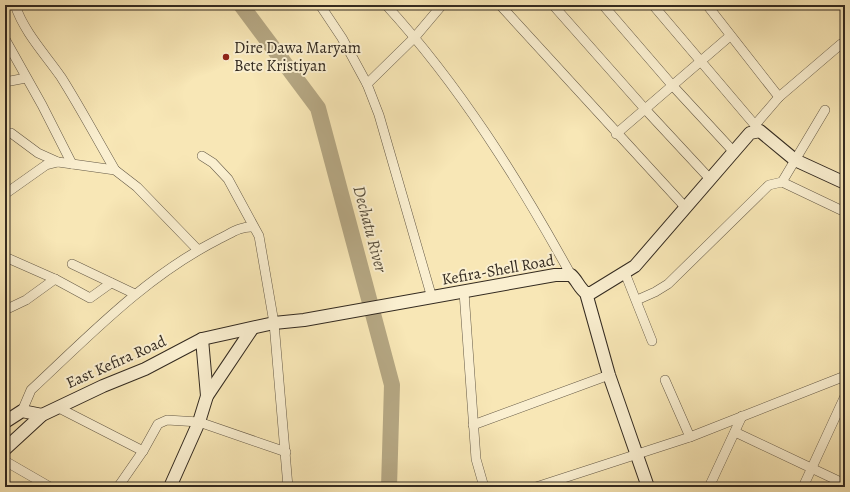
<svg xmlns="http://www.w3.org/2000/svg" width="850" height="492" viewBox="0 0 850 492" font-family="Alegreya,serif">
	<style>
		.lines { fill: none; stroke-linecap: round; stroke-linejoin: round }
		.river { stroke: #b5a783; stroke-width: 16 }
		.street-casing { stroke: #645946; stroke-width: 10 }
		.secondary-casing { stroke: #332a20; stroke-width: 14 }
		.street { stroke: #faefd0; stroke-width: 9 }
		.secondary { stroke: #faefd0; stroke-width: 12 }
		.poi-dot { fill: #8f2418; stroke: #faefd0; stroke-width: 1.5 }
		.labels { text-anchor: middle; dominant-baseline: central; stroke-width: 4; stroke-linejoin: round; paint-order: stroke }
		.poi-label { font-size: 16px; fill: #332a20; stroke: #faefd0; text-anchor: start }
		.street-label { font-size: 16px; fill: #332a20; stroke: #faefd0 }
		.water-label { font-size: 17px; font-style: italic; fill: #5a503e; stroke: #faefd0 }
	</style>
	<rect width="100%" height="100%" fill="#f8e7b6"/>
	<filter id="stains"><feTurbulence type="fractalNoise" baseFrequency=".005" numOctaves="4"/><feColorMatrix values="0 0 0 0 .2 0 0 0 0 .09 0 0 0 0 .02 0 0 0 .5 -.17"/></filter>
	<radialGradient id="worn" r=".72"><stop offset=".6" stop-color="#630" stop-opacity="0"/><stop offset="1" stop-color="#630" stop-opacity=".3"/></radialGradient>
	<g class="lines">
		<!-- river -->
		<polyline class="river" points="241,5 318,108 392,385 389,487"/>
		<defs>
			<g id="street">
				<path d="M15 5C24 32 45 54 61 77 80 107 97 139 115 170"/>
				<polyline points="320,5 342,38 367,84 379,115 432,298"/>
				<path d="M386 5C460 86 518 179 571 275"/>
				<polyline points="500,5 686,208"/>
				<polyline points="553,5 645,109 710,179"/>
				<polyline points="603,5 672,85 733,151"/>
				<polyline points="653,5 760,131"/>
				<polyline points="707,5 779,97"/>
				<polyline points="5,39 42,105 72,164"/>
				<polyline points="5,82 26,78"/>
				<polyline points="367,84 415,37 442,5"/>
				<polyline points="755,125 779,97 841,44"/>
				<polyline points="11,133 38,153 58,162 115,170 137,187 198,250"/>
				<polyline points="616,134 730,36"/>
				<polyline points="202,156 213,163 228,179 259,236 274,323 288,487"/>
				<polyline points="782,182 825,110"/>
				<polyline points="5,194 46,165 58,162"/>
				<polyline points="5,257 55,279 90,298 111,283"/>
				<polyline points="72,264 135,294"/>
				<polyline points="625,273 652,341"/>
				<polyline points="464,292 476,459 484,487"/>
				<polyline points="637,300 655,292 668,284 769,185 782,182 845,212"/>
				<polyline points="5,310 26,300 55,279"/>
				<polyline points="665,380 690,437"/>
				<polyline points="57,407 143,451"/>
				<path d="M22 411 31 390C90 335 146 276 219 239 230 234 240 226 253 227"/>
				<polyline points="473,425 609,375"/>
				<polyline points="735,432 845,484"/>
				<polyline points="5,461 50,487"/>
				<polyline points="118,487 143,451 158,424 167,420 199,422 286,452"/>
				<polyline points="536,487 690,437 845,376"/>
				<polyline points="709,487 742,416"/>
				<polyline points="803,487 845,396"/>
			</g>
			<g id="secondary">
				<polyline points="586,293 591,293 635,266 750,133 760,131 795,160 845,183"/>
				<polyline points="202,339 207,396"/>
				<polyline points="5,422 22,411 42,415"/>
				<path d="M5 449 42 415 103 386 145 369 202 339 274 323 304 320 555 275H571C577 280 579 288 586 293L609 375 648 487"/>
				<polyline points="170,487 199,422 207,396 252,329"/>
			</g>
		</defs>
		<!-- street casing -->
		<use href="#street" class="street-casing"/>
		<!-- secondary casing -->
		<use href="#secondary" class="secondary-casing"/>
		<!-- street -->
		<use href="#street" class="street"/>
		<!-- secondary -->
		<use href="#secondary" class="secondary"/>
	</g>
	<!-- markers -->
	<circle class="poi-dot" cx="226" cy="57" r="4"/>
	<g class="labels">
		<!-- poi labels -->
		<g class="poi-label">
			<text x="234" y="48">Dire Dawa Maryam<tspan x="234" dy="18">Bete Kristiyan</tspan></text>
		</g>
		<!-- street labels -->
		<g class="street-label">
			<text transform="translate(498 270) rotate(-10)">Kefira-Shell Road</text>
			<text transform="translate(116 362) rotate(-24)">East Kefira Road</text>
		</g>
		<!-- water labels -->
		<g class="water-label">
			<text transform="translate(370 229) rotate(75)">Dechatu River</text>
		</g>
	</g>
	<!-- margin -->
	<rect width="850" height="492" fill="none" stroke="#f8e7b6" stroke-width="20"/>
	<rect x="6" y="6" width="838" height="480" fill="none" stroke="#332a20" stroke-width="2"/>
	<rect x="10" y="10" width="830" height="472" fill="none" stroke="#332a20"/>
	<rect width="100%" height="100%" filter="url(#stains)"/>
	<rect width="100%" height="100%" fill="url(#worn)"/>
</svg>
